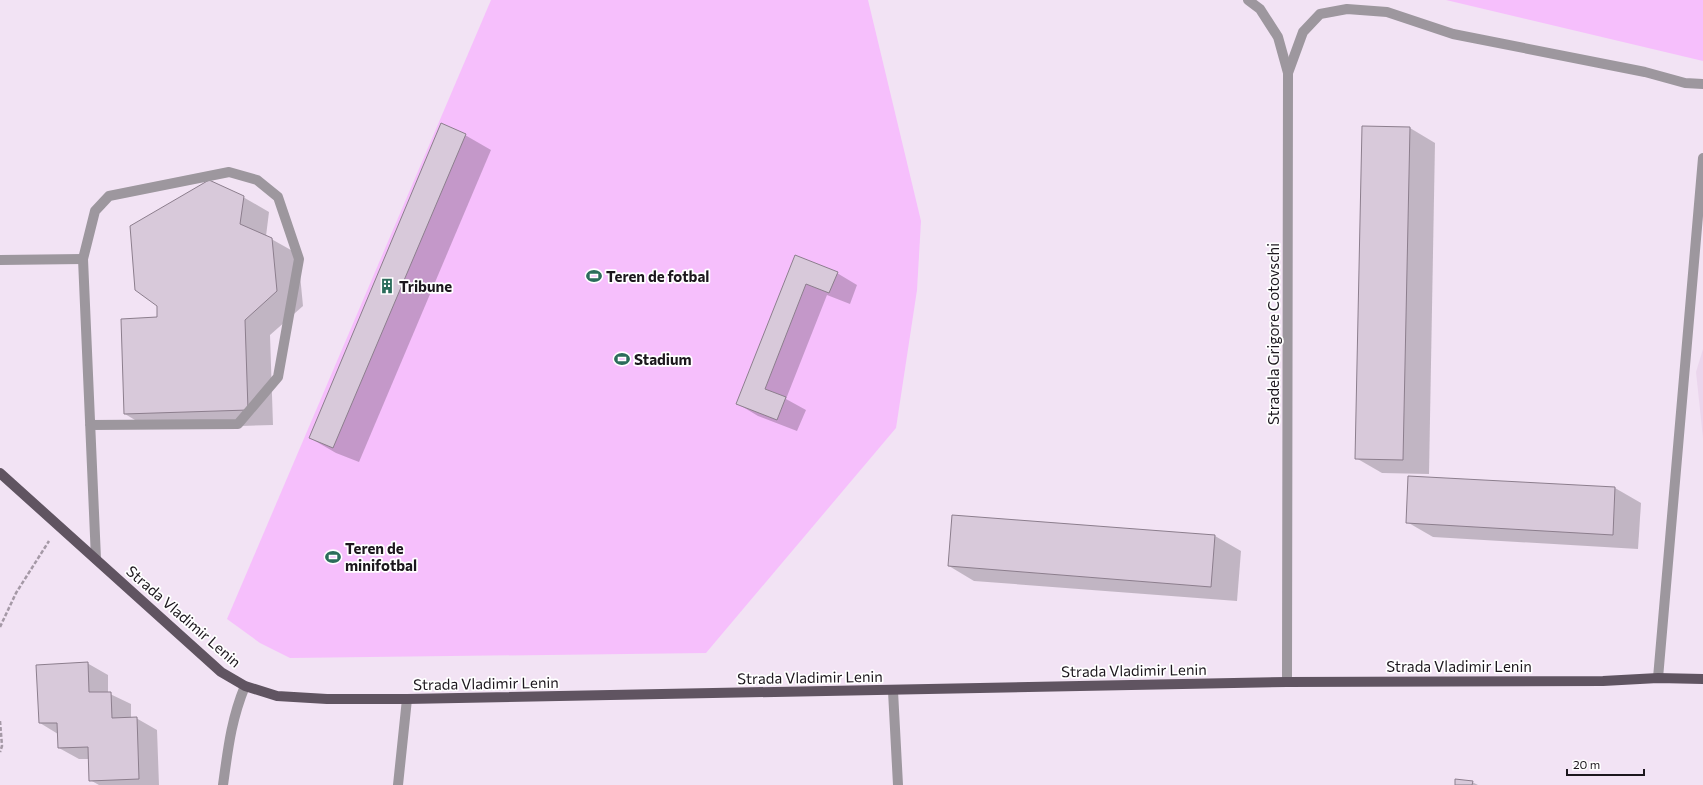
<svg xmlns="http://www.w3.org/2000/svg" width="1703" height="785" viewBox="0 0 1703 785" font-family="Commissioner,sans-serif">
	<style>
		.built { fill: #ebd6ed }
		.green { fill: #f6bffc }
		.shadow { fill: #0003 }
		.building { fill: #d8c9da; stroke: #8c7e8d }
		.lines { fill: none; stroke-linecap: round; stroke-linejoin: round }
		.path { stroke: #a599a6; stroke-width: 2.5; stroke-dasharray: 4 2; stroke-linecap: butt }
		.service { stroke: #9d979e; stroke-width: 10 }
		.minor { stroke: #9d979e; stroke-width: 10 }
		.primary { stroke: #605461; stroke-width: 10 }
		.labels { text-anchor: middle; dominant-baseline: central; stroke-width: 3.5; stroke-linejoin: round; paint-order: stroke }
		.poi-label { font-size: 15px; font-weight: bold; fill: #1c171d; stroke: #fff; text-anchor: start }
		.street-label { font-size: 15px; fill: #1c171d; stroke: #fff }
	</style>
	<rect width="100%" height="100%" fill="#f2e3f4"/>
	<!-- built -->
	<polygon class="built" points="1703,349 1703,438 1696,372"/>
	<!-- green -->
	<g class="green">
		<polygon points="491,0 868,0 921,221 917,290 896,428 706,653 290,658 260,643 227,619"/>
		<polygon points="1446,0 1703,0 1703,61"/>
	</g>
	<!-- shadow -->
	<g class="shadow">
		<polygon points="1410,128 1435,143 1429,474 1382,473 1356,458"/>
		<polygon points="465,135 491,150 359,462 336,453 310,438"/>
		<polygon points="243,197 269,212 266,236 298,254 303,306 270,335 273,425 150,429 125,414 158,318"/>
		<polygon points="795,257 837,273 857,285 850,304 827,295 786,399 806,410 797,431 758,416 738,404"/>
		<polygon points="1409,477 1615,488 1641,503 1638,549 1433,537 1407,522"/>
		<polygon points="1215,536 1241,551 1237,601 974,581 949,566"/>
		<polygon points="87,663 108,675 108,693 131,704 131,718 136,718 157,730 159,785 99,785 90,780 90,759 79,759 59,748 58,734 40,723"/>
		<polygon points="1472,782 1478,785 1456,785"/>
	</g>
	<!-- building -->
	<g class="building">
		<polygon points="441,123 466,134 333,448 309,438"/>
		<polygon points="1362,126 1410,127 1403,460 1355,459"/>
		<polygon points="209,180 244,196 240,224 272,238 277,291 245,320 248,410 124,414 121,319 157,317 157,306 135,290 130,226"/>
		<polygon points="795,255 838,272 829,293 806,284 765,389 786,397 777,420 736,404"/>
		<polygon points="1408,476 1615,487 1613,535 1406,523"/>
		<polygon points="952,515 1215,535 1211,587 948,566"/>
		<polygon points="88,662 89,692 111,692 112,718 137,717 139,779 89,781 88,747 58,748 57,723 39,723 36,665"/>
		<polygon points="1455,779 1473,781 1472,785 1455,785"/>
	</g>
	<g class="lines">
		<!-- path -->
		<g class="path">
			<polyline points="0,627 16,593 49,541"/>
			<polyline points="0,721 2,746 0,752"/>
		</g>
		<!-- service -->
		<g class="service">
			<polyline points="1288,73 1303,32 1320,14 1347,9 1387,12 1453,34 1645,72 1685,83 1703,84"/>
			<polyline points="0,260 83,259"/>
			<polyline points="90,425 238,424 278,377 299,259 278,197 257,180 229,172 109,196 95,211 83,259 96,559"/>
			<polyline points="1658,678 1703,158"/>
			<path d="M223 785C228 749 231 720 245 686"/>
		</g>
		<!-- minor -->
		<g class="minor">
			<polyline points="1248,0 1260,9 1278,37 1288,73 1287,682"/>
			<polyline points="893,691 898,785"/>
			<polyline points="398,785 407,699"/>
		</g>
		<!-- primary -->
		<polyline class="primary" points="0,473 221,672 245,686 277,696 327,699 407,699 1287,682 1603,681 1658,678 1703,679"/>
	</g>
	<!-- icons -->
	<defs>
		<symbol id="stadium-bare" viewBox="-9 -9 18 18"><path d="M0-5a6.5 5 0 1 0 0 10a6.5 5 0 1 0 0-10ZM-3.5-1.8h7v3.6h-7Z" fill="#2b6c5b" stroke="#fff" stroke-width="2.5" paint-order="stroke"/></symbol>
		<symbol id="building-bare" viewBox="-9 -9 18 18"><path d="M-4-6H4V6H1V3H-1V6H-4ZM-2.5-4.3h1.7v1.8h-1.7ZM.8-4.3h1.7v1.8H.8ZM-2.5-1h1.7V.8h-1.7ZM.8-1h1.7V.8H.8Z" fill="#2b6c5b" stroke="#fff" stroke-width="2.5" paint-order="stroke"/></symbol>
	</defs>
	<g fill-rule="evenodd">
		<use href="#stadium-bare" x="583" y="265" width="22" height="22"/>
		<use href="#building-bare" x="376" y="275" width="22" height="22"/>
		<use href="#stadium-bare" x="611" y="348" width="22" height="22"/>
		<use href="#stadium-bare" x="322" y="546" width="22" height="22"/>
	</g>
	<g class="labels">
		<!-- poi labels -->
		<g class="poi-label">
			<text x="606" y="276">Teren de fotbal</text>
			<text x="399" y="286">Tribune</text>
			<text x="634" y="359">Stadium</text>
			<text x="345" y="548">Teren de<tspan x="345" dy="17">minifotbal</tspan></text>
		</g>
		<!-- street labels -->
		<g class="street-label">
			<text transform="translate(1273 334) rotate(-90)">Stradela Grigore Cotovschi</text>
			<text transform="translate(184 616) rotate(41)">Strada Vladimir Lenin</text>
			<text x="1459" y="666">Strada Vladimir Lenin</text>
			<text transform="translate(1134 670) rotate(-1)">Strada Vladimir Lenin</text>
			<text transform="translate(810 677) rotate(-1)">Strada Vladimir Lenin</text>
			<text transform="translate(486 683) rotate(-1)">Strada Vladimir Lenin</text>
		</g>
	</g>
	<!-- scale -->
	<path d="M1567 769v6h77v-6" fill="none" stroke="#1c171d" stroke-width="2"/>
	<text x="1573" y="769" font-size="12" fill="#1c171d" stroke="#ffffff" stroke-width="3" paint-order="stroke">20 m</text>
</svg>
